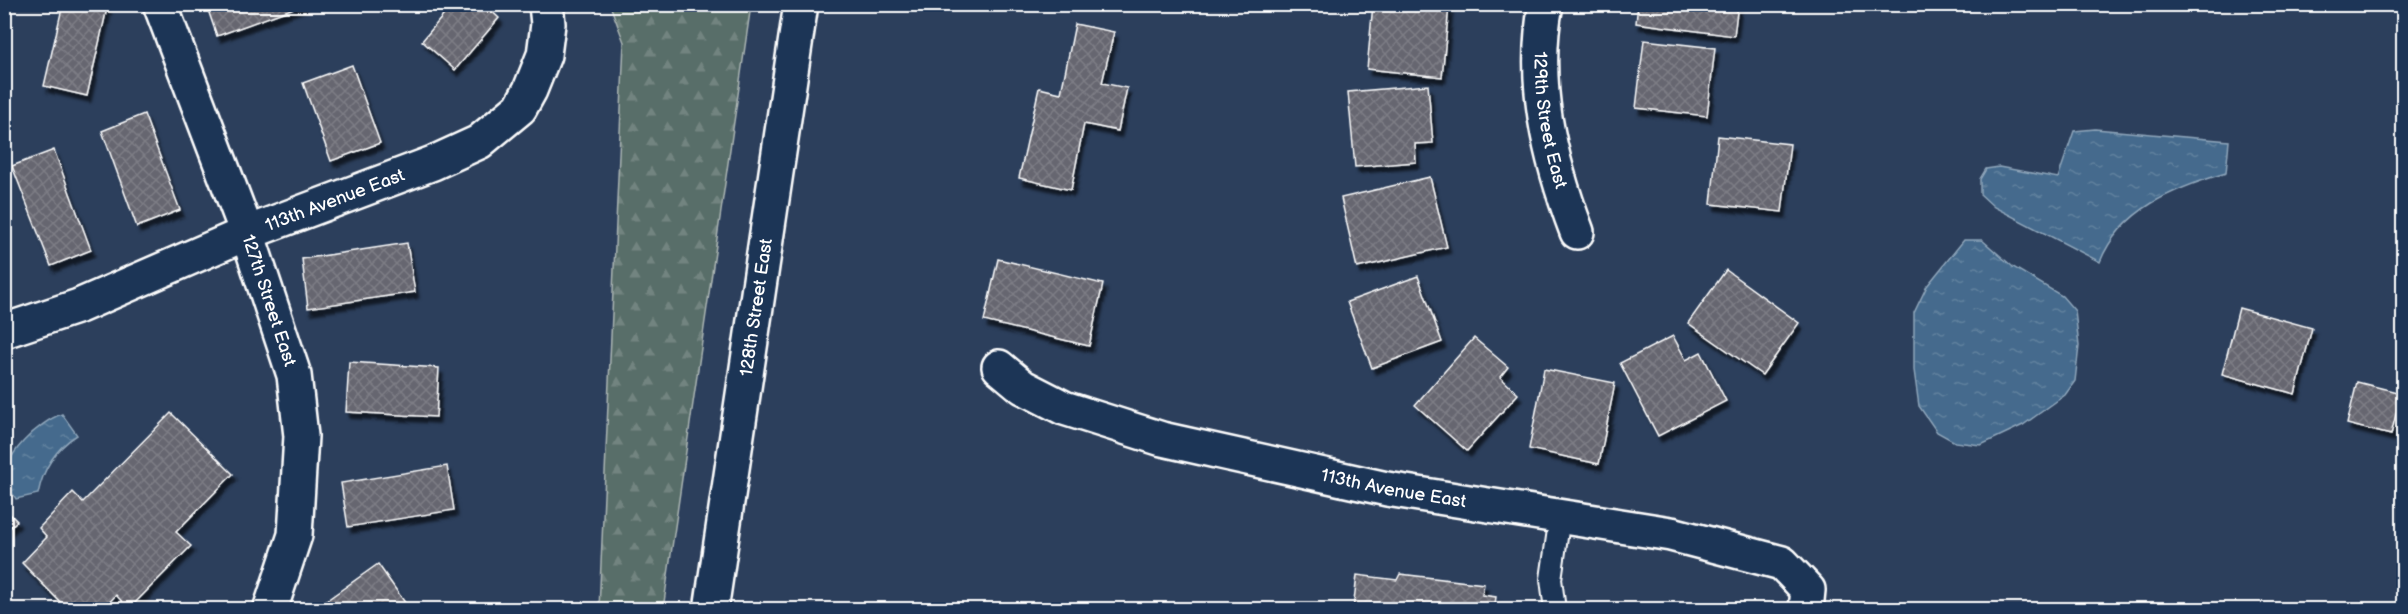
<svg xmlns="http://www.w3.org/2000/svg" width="2408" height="614" viewBox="0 0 2408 614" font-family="'Balsamiq Sans',sans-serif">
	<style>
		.forest { fill: url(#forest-firs); stroke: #acb6b4; stroke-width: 1.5 }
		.water { fill: url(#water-ripples); stroke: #8fa6bb; stroke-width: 1.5 }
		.building { fill: url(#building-cross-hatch); stroke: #fff; stroke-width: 1.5; filter: url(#shadow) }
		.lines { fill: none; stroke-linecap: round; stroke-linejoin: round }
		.lane-casing { stroke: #fff; stroke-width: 24 }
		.street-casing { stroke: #fff; stroke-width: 38 }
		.secondary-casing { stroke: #fff; stroke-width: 38 }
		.lane { stroke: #1d3557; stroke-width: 20 }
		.street { stroke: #1d3557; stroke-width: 33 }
		.secondary { stroke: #1d3557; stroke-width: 33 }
		.labels { text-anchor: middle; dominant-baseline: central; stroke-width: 4.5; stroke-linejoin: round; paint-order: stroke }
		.street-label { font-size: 18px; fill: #fff; stroke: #1d3557 }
	</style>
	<defs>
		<pattern id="forest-firs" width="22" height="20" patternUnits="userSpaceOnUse" patternTransform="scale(1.5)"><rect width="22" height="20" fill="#596e69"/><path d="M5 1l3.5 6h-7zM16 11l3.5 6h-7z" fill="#728480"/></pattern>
		<pattern id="water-ripples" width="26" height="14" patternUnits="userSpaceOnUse" patternTransform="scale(1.5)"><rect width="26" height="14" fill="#456b8d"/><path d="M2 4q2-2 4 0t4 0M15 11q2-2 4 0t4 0" fill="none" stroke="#61819e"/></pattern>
		<pattern id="building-cross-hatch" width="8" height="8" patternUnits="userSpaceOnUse" patternTransform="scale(1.5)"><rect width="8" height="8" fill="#666670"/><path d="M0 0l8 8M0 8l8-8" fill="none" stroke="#7d7d85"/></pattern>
		<filter id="shadow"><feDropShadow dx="3.5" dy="6" stdDeviation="1.5" flood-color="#0009"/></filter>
	</defs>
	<rect width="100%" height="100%" fill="#2c3f5c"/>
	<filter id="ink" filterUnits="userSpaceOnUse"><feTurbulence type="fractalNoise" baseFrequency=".0167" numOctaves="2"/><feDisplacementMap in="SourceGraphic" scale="12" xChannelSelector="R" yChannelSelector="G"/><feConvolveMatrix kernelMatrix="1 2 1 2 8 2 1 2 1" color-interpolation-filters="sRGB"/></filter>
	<g filter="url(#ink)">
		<!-- forest -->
		<polygon class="forest" points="610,5 751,5 663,609 599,609 624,42"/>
		<!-- water -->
		<g class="water">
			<path d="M2095 129 2229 141 2226 173C2175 188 2121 209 2100 262L1994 207 1980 194V179L1986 169 1999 167 2058 178 2074 131Z"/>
			<polygon points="1964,240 1982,240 2013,267 2062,296 2075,311 2079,346 2075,381 2065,395 2023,425 1981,445 1955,442 1937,432 1919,406 1914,370 1914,313 1927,286"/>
			<path d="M62 414 77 435C55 449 43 468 38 494L16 499C13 493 7 489 5 484 0 457 40 421 62 414Z"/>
		</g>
		<!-- building -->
		<g class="building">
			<polygon points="63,4 108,4 87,96 44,86"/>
			<polygon points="206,4 305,4 217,36"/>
			<polygon points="453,4 484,4 499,18 455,70 422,41"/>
			<polygon points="1373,4 1449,7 1442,77 1367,69"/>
			<polygon points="1638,4 1738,4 1734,36 1636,23"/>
			<polygon points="1075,24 1114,32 1102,83 1127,88 1118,131 1084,124 1071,190 1019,178 1039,88 1061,93"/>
			<polygon points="1644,40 1715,48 1707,116 1636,108"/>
			<polygon points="352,65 380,143 331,161 303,83"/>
			<polygon points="1428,85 1433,143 1415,144 1416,162 1355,167 1348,92"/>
			<polygon points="144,114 180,210 137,227 102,131"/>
			<polygon points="1718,136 1790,144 1782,212 1711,204"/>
			<polygon points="54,150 91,250 51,266 12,166"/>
			<polygon points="1430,177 1447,247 1357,268 1341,198"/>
			<polygon points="407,243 415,292 308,308 302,259"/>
			<polygon points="998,259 1103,284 1089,346 984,321"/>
			<polygon points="1726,270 1799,323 1762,375 1688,323"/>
			<polygon points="1418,276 1442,342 1372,368 1347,302"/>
			<polygon points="2239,308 2312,328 2295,394 2222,374"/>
			<polygon points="1673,336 1686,360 1701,352 1726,401 1658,436 1620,363"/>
			<polygon points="1474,338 1508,367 1500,377 1518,394 1467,451 1415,405"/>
			<polygon points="349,362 439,368 436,417 346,412"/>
			<polygon points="1544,369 1615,383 1599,464 1529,449"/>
			<polygon points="2357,382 2401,393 2391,435 2347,424"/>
			<polygon points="171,413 233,474 176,532 191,546 129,609 116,595 102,610 68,610 22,563 47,537 39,528 73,492 83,502"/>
			<polygon points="447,466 454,510 348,527 341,483"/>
			<polygon points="4,508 17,521 4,533"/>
			<polygon points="378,564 406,604 399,610 313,610"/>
			<polygon points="1400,574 1484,584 1482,595 1496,597 1494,610 1353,610 1357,575 1397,580"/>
		</g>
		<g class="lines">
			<defs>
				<polyline id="lane" points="1555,610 1551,579 1560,516"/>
				<g id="street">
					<path id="s1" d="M160 4 247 233 294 375 301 436 295 535 270 610"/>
					<path id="s2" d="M1546 4C1531 82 1549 158 1577 232"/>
					<path id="s3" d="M4 331 79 306 247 233 433 163 479 142 520 108 530 90 544 55 548 24 546 4"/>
					<path id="s4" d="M999 367 1023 387 1064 408 1162 439 1387 489 1671 534 1782 563 1808 590 1806 610"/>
				</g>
				<g id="secondary">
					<path id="s5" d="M711 610 801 4"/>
				</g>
			</defs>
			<!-- lane casing -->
			<use href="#lane" class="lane-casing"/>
			<!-- street casing -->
			<use href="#street" class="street-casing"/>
			<!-- secondary casing -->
			<use href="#secondary" class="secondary-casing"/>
			<!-- lane -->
			<use href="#lane" class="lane"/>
			<!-- street -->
			<use href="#street" class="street"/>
			<!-- secondary -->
			<use href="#secondary" class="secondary"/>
		</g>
	</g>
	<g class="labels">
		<!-- street labels -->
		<g class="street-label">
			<text stroke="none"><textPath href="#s2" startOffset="117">129th Street East</textPath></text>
			<text stroke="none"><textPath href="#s3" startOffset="356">113th Avenue East</textPath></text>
			<text stroke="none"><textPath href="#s1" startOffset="316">127th Street East</textPath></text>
			<text stroke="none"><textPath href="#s5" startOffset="306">128th Street East</textPath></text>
			<text stroke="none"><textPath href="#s4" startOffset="417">113th Avenue East</textPath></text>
		</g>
	</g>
	<!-- margin -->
	<rect width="2408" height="614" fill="none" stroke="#1d3557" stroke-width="24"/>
	<rect x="12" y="12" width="2384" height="590" fill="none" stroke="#fff" stroke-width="2" filter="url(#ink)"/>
</svg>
